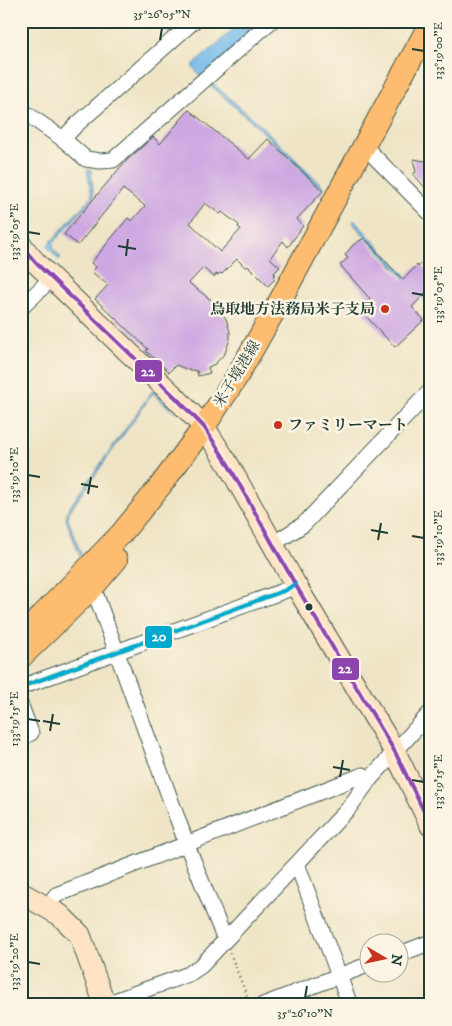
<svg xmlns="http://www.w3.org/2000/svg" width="452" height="1026" viewBox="0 0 452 1026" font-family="'IM FELL DW Pica','Noto Serif JP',serif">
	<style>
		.water { fill: #73b9ea; stroke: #497b8f }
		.building { fill: #cea8e2; fill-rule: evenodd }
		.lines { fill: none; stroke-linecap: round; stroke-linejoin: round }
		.street-casing { stroke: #3e564a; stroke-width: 17 }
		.secondary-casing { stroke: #3e564a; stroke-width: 23 }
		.primary-casing { stroke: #3e564a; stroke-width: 24 }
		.path { stroke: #3e564a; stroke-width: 2.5; stroke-dasharray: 1 4; stroke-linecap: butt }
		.street { stroke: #fff; stroke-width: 15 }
		.secondary { stroke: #fee4c5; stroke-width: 21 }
		.primary { stroke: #fdbc6f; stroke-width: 22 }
		.bus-1-casing { stroke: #fcf5e5; stroke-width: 8 }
		.bus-2-casing { stroke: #fcf5e5; stroke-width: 8 }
		.bus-1 { stroke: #8e44ad; stroke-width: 4 }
		.bus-2 { stroke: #00a9ce; stroke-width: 4 }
		.ticks { fill: none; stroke: #1f3d34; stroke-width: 2 }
		.poi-dot { fill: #c8321e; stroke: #fcf5e5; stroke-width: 2 }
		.bus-dot { fill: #1f3d34; stroke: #fcf5e5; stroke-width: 2 }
		.labels { text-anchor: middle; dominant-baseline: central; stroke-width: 5; stroke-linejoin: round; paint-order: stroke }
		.poi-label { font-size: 15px; font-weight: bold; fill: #1f3d34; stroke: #fcf5e5; text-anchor: end }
		.street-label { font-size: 15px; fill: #1f3d34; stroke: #fcf5e5 }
		.line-badge { stroke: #fcf5e5; stroke-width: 2 }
		.badge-label { font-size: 14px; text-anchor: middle; font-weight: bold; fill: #fff }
		.neatline { fill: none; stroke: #1f3d34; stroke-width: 2 }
		.ticks-label { font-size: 12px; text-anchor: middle; fill: #1f3d34 }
	</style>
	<rect width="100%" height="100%" fill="#fcf5e5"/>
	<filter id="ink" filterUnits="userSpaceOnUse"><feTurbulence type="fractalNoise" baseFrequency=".02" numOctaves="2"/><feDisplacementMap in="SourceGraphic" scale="10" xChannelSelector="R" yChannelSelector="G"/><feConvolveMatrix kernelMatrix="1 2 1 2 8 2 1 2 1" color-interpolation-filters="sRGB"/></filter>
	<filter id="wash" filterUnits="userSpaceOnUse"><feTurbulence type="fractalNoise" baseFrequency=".0096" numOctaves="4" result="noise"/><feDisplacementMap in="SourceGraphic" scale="20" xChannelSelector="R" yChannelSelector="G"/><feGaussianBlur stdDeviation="1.12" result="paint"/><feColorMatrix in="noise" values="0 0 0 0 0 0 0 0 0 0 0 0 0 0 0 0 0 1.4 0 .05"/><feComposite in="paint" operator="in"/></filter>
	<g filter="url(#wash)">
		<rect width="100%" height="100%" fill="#efe5c6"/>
		<!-- water -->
		<g class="water">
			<polygon points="243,21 261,21 210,81 259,124 324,187 323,190 261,130 201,77 192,66"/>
			<polygon points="87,170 91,170 94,197 53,243 53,248 61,258 59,260 47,246 92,196"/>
			<polygon points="354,220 431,302 431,306 359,230 353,223"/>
			<polygon points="153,390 175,411 174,413 153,393 69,512 68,519 82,556 80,557 66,519 67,511"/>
		</g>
		<g id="blocks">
			<!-- building -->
			<g class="building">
				<path d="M189 110 249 159 268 139 323 191 297 219 303 226 288 247 283 241 270 258 280 267 274 273 275 274 273 277 275 279 268 286 248 266 246 268 237 259 222 274 220 273 218 275 216 274 214 277 203 268 189 283 215 303 226 319 230 332V339L225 353 215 364 208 367 210 373 198 376 197 371 186 369 176 365 169 372 146 351 148 349 95 299 108 285 92 272 96 267 91 263 128 218 132 221 145 206 123 189 78 245 64 234 124 163 153 137 160 144ZM205 203 220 214 222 212 239 225 238 227 241 229 220 252 190 223Z"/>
				<polygon points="413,159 431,162 431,194 413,174 416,172"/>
				<polygon points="364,238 403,280 417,265 418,267 420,264 431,275 431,287 412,307 424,320 395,347 360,310 371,300 340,265 348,258 345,255 353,245"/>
			</g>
		</g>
	</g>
	<g filter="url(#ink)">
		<use href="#blocks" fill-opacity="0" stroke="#3e564a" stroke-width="1"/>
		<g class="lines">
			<defs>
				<g id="street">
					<polyline points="21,110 63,139 86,159 100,161 113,160 271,21"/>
					<polyline points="63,139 75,126 194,21"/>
					<polyline points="363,145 431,214"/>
					<polyline points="21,308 52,278"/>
					<polyline points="273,544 304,524 431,390"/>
					<polyline points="93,587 187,845 225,940"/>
					<polyline points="21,687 286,590 295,584"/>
					<polyline points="21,706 31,733 21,738"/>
					<polyline points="297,864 350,1005"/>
					<polyline points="47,907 56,895 363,775 370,779"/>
					<polyline points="400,954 431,942"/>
					<polyline points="103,1005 189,974 202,965 348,809 370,779 431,712"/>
					<polyline points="263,1005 370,964"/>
				</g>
				<g id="secondary">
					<polyline points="21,245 36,263 176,398 204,427 228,464 295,584 395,752 431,826"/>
					<polyline points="21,893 60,915 80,935 105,1005"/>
				</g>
				<g id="primary">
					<polyline points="21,637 121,534 161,485 204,427 236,378 282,297 431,22"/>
					<polyline points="21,657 93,587 116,560"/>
				</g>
			</defs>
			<!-- street casing -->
			<use href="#street" class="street-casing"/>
			<!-- secondary casing -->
			<use href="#secondary" class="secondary-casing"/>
			<!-- primary casing -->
			<use href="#primary" class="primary-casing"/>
			<!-- path -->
			<polyline class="path" points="230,953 250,1004"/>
			<!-- street -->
			<use href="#street" class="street"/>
			<!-- secondary -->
			<use href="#secondary" class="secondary"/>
			<!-- primary -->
			<use href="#primary" class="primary"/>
			<defs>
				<polyline id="bus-1" points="21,245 36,263 176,398 204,427 228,464 295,584 395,752 431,826"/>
				<polyline id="bus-2" points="21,687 286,590 295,584"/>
			</defs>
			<!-- bus-1 casing -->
			<use href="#bus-1" class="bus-1-casing"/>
			<!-- bus-2 casing -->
			<use href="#bus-2" class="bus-2-casing"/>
			<!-- bus-1 -->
			<use href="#bus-1" class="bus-1"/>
			<!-- bus-2 -->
			<use href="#bus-2" class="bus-2"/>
		</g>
	</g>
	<!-- ticks -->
	<path class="ticks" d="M160 40 162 28M412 49 424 51M28 232 40 234M118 246 136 249M126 256 128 239M412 293 424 295M28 475 40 477M81 484 98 487M88 494 91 477M371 530 388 533M412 536 424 538M378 540 381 523M28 719 40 721M43 721 60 724M50 731 53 714M333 767 350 770M340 777 343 760M412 780 424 782M28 962 40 964M305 998 307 986"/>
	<!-- markers -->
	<g class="poi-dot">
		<circle cx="385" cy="309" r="5"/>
		<circle cx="278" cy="425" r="5"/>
	</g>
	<circle class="bus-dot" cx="309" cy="607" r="4.5"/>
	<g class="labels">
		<!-- poi labels -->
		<g class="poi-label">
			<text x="375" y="309">鳥取地方法務局米子支局</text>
			<text x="288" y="425" text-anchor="start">ファミリーマート</text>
		</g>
		<!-- street labels -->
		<g class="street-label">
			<text transform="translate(237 374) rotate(-59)">米子境港線</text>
		</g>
	</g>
	<g class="line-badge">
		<rect x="134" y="359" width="29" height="24" rx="5" fill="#8e44ad"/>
		<rect x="144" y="625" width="29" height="24" rx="5" fill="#00a9ce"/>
		<rect x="331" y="657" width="29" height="24" rx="5" fill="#8e44ad"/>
	</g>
	<g class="badge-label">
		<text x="148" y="376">22</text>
		<text x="159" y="641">20</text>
		<text x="345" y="673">22</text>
	</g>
	<!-- margin -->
	<rect width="452" height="1026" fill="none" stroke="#fcf5e5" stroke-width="55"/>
	<!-- north arrow -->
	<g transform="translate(384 958) rotate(99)"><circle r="24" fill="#fcf5e5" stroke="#a4ab9e"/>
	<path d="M0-4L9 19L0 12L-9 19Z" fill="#c8321e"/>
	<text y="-8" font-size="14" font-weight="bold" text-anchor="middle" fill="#1f3d34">N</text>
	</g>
	<rect x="28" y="28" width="396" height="970" class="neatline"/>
	<g class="ticks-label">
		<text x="162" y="18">35°26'05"N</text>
		<text transform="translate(438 51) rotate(-90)" y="4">133°19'00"E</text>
		<text transform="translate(14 232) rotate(-90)" y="4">133°19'05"E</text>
		<text transform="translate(438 295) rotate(-90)" y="4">133°19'05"E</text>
		<text transform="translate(14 475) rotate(-90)" y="4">133°19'10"E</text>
		<text transform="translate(438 538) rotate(-90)" y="4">133°19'10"E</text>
		<text transform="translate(14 719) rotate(-90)" y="4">133°19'15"E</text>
		<text transform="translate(438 782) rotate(-90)" y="4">133°19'15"E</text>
		<text transform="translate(14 962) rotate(-90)" y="4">133°19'20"E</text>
		<text x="305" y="1017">35°26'10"N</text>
	</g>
</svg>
